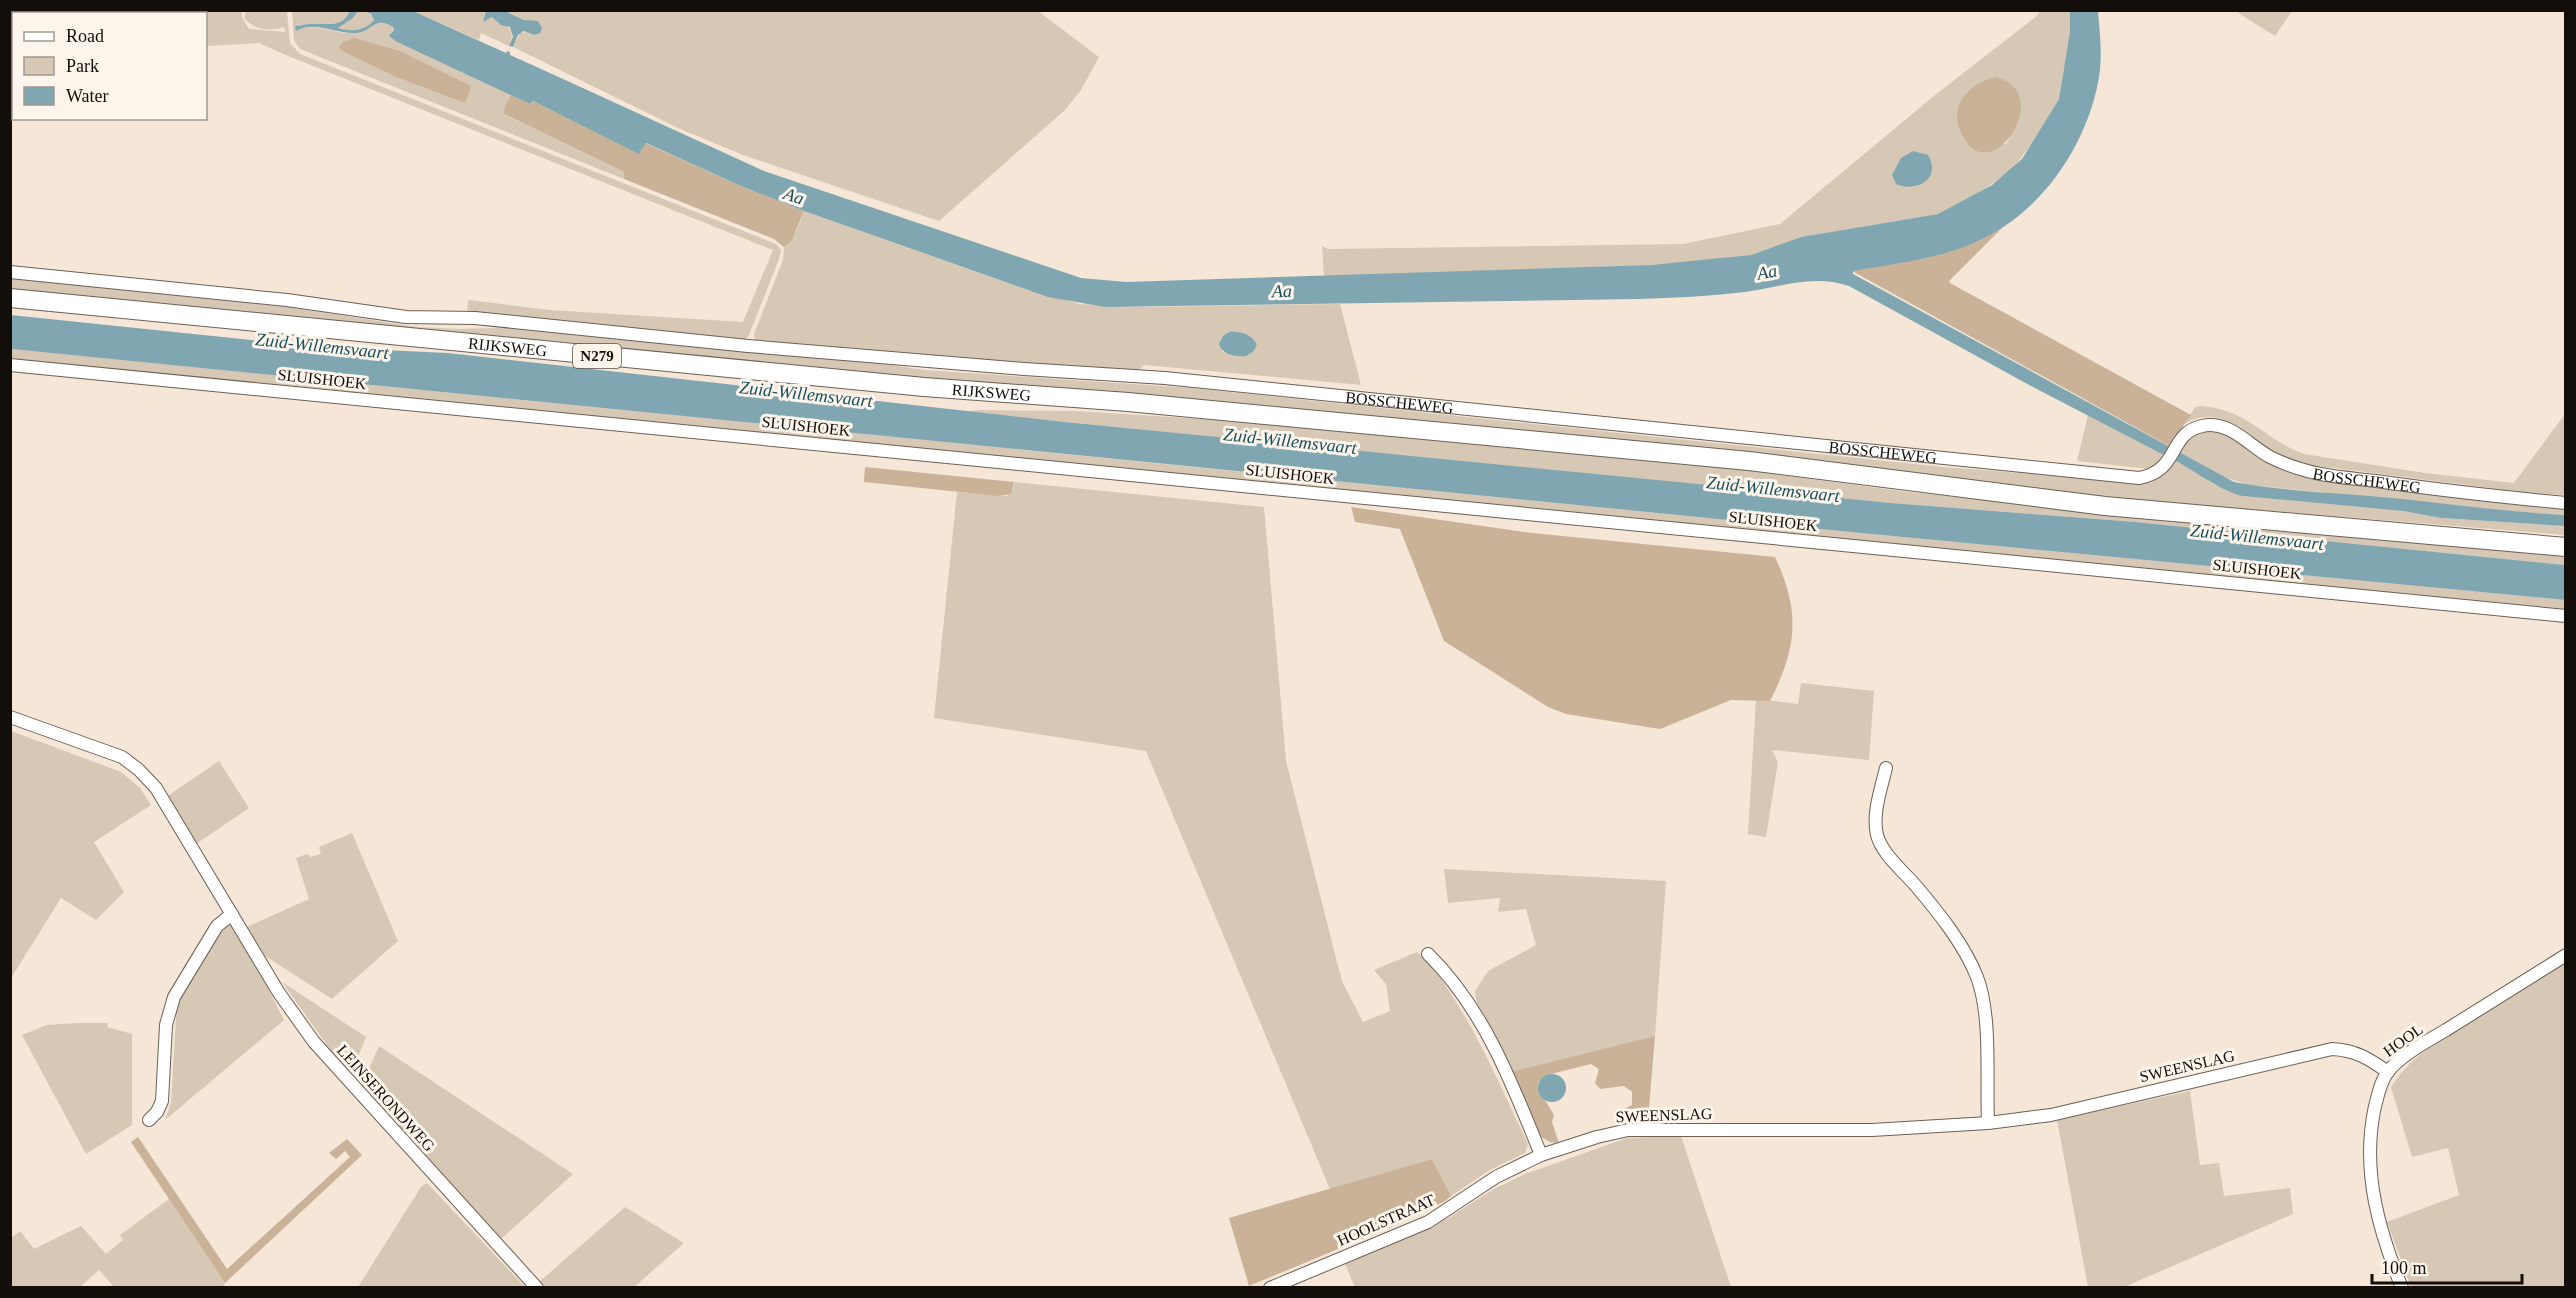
<svg xmlns="http://www.w3.org/2000/svg" width="2576" height="1298" viewBox="0 0 2576 1298" font-family="'Times New Roman',serif">
	<style>
		.green { fill: #d7c7b5; fill-rule: evenodd }
		.forest { fill: #cab298 }
		.water { fill: #80a7b1 }
		.lines { fill: none; stroke-linecap: round; stroke-linejoin: round }
		.minor-casing { stroke: #6c6053; stroke-width: 14 }
		.primary-casing { stroke: #6c6053; stroke-width: 20 }
		.minor { stroke: #fff; stroke-width: 12 }
		.primary { stroke: #fff; stroke-width: 18 }
		.labels { text-anchor: middle; dominant-baseline: central; stroke-width: 6; stroke-linejoin: round; paint-order: stroke }
		.shield { fill: #fdf5eb; stroke: #59534d; stroke-width: 1.5 }
		.shield-label { font-size: 15px; font-weight: bold; fill: #130e09 }
		.street-label { font-size: 16px; fill: #130e09; stroke: #fdf5eb }
		.water-label { font-size: 18px; font-style: italic; fill: #184f5c; stroke: #fdf5eb }
	</style>
	<rect width="100%" height="100%" fill="#f5e6d7"/>
	<!-- green -->
	<g class="green">
		<path d="M138 11H242V17L249 29 285 32 284 27C270 32 254 30 244 18L246 11H287L290 43 300 54 776 244 781 250 779 259 749 335 744 342 467 315 468 300 550 310 743 322 773 250 288 56 259 43 206 46V14H140Z"/>
		<path d="M292 11H350C341 30 327 22 310 24 305 24 300 26 296 26V30C315 22 329 33 348 33 357 33 371 27 379 21L393 27 392 33 397 42 511 95 505 106V115L624 172V179L300 49 294 40Z"/>
		<path d="M358 11C366 11 371 12 374 20 365 31 351 32 338 28L353 18Z"/>
		<path d="M413 11H486L484 21 492 17C506 25 517 28 509 46L481 33 479 40Z"/>
		<polygon points="505,11 1038,11 1099,57 1081,90 1065,110 939,221 743,155 678,128 513,47 520,33 527,32 534,35 525,20"/>
		<path d="M2040 11H2070V31L2059 99 2032 143 2011 171 1969 199 1938 214 1801 237 1751 255 1716 259 1651 265 1324 277 1322 246 1328 249 1683 244 1780 224 1935 95 2037 16ZM2021 102 2019 120 2006 144 1960 131 1959 105Z"/>
		<polygon points="2235,11 2292,11 2275,36"/>
		<path d="M804 211 1007 283 1079 304 1144 307 1340 304 1361 385 1144 365 1137 372 756 342 754 334 783 260 784 247 797 230ZM1228 332H1239L1254 351C1243 359 1234 356 1222 351Z"/>
		<path d="M10 278 288 307 417 327 459 329 532 327 860 360 924 370 1192 388 1943 467 2151 483 2162 476 2174 458 2213 484 2242 496 2403 511 2441 518 2565 526V535L2088 496 622 350C585 343 549 339 512 340L11 294Z"/>
		<polygon points="10,349 1778,525 2565,600 2565,613 11,360"/>
		<path d="M2202 406C2251 411 2263 439 2304 454L2425 473 2514 483 2565 414V495L2529 493 2303 464C2293 461 2282 458 2273 452 2244 435 2223 404 2185 423L2195 407Z"/>
		<polygon points="978,410 1076,411 1217,420 1736,469 1907,492 2565,555 2565,565 2135,522 1891,503 1662,481 965,412"/>
		<polygon points="2088,415 2165,455 2156,466 2149,469 2077,461"/>
		<polygon points="2208,428 2225,432 2267,460 2565,508 2565,515 2516,512 2250,485 2219,476 2178,451 2185,440"/>
		<path d="M1014 482 1264 507 1286 761 1337 962 1342 981 1363 1022 1390 1011 1386 984 1374 970 1417 952C1431 962 1440 977 1449 991 1481 1039 1503 1092 1528 1144L1525 1153 1490 1170 1451 1196 1432 1159 1330 1189 1146 751 934 718 957 492 1007 496 1013 489Z"/>
		<polygon points="1801,683 1874,691 1869,760 1772,750 1778,762 1766,837 1748,834 1756,699 1798,704"/>
		<polygon points="11,731 121,772 140,788 151,805 94,842 124,892 96,920 61,898 11,978"/>
		<polygon points="219,761 249,808 196,844 166,797"/>
		<polygon points="352,833 398,941 332,999 265,956 247,927 309,899 296,858 307,854 311,857 321,854 319,847"/>
		<polygon points="1444,869 1666,881 1655,1036 1510,1072 1477,1006 1475,991 1488,971 1536,945 1526,909 1498,912 1500,898 1448,903"/>
		<polygon points="227,925 233,926 242,937 284,1020 165,1120 171,1103 177,1001 213,937"/>
		<path d="M2565 963V1287H2411L2387 1222 2459 1195 2448 1148 2412 1157 2391 1087C2402 1069 2416 1057 2433 1045Z"/>
		<polygon points="282,982 366,1037 353,1069 347,1073"/>
		<polygon points="78,1023 108,1023 107,1027 132,1034 132,1125 86,1154 22,1035 47,1025"/>
		<polygon points="379,1046 573,1174 501,1239 361,1087"/>
		<polygon points="2190,1091 2200,1165 2219,1163 2224,1196 2290,1188 2293,1214 2124,1287 2088,1287 2057,1120"/>
		<polygon points="1681,1136 1731,1287 1355,1287 1345,1264 1448,1218 1494,1189 1525,1174 1627,1138"/>
		<polygon points="427,1183 525,1287 358,1287 421,1187"/>
		<polygon points="169,1199 225,1283 223,1288 114,1287 99,1270 80,1287 11,1288 11,1238 20,1231 34,1249 81,1226 106,1254 123,1240 120,1235"/>
		<polygon points="625,1207 684,1243 634,1287 545,1287 539,1282"/>
	</g>
	<!-- forest -->
	<g class="forest">
		<polygon points="354,38 400,51 471,86 465,103 394,76 342,51 339,47 343,42"/>
		<path d="M1995 77C2057 91 1992 189 1964 138 1946 108 1966 85 1995 77Z"/>
		<polygon points="511,95 530,104 533,101 640,153 645,143 741,186 804,211 792,240 784,247 774,239 624,179 624,172 504,114 505,106"/>
		<path d="M2004 226 1949 281 1950 283 2191 415 2169 446 1852 271C1904 255 1957 260 2004 226Z"/>
		<polygon points="865,467 1014,482 1011,494 998,496 864,482"/>
		<path d="M1351 507 1532 533 1775 557C1801 612 1797 648 1770 701L1731 700 1660 729 1566 714 1548 707 1444 641 1400 529 1355 522Z"/>
		<polygon points="1655,1036 1648,1119 1618,1124 1618,1112 1632,1105 1632,1092 1624,1086 1600,1089 1595,1083 1599,1069 1591,1064 1551,1074 1538,1082 1539,1090 1554,1115 1552,1122 1559,1143 1550,1142 1539,1136 1510,1072"/>
		<polygon points="138,1137 227,1269 350,1157 345,1151 336,1159 329,1153 347,1139 362,1155 225,1283 131,1142"/>
		<polygon points="1432,1159 1451,1196 1445,1201 1403,1222 1249,1286 1229,1218"/>
	</g>
	<!-- water -->
	<g class="water">
		<path d="M350 11H358L353 18 338 28C352 32 365 31 374 20L371 14 365 11H413L506 53 507 51 510 52V55L539 68 764 171 1081 278 1126 282 1651 265 1751 255 1801 237 1938 214 1992 185 2022 159 2059 99 2070 31V11H2098C2100 35 2103 59 2098 83 2084 152 2036 219 1969 245 1932 260 1891 264 1853 271V274L2234 482C2289 492 2346 493 2402 499 2457 505 2511 512 2565 515V526L2441 518 2403 511 2242 496C2211 487 2189 465 2160 453L2031 386 1849 286C1812 274 1781 287 1745 292 1709 296 1675 298 1639 299L1105 307 1048 297 804 211 741 186 646 143 639 154 533 101 530 104 397 42 389 36 394 30 393 27C373 15 374 32 355 33 335 34 314 20 296 31L295 26C300 26 305 24 310 24 327 22 341 30 350 11Z"/>
		<polygon points="486,11 505,11 524,20 538,21 542,28 540,33 534,35 524,31 518,35 513,47 509,46 513,37 510,27 501,25 492,17 483,22"/>
		<path d="M1913 151 1928 155C1942 178 1917 193 1896 184L1892 175 1901 158Z"/>
		<polygon points="11,315 318,347 448,353 1065,422 1891,503 2135,522 2565,565 2565,600 1778,525 11,349"/>
		<path d="M1229 332C1241 331 1250 334 1257 344L1254 351 1246 356C1235 357 1223 355 1219 344L1223 336Z"/>
		<circle cx="1552" cy="1088" r="14"/>
	</g>
	<g class="lines">
		<defs>
			<g id="minor">
				<path id="s1" d="M10 272 287 300 406 317 475 318 748 346 1024 369 1165 378 2139 478C2180 471 2168 433 2202 426 2230 420 2248 445 2270 457 2280 462 2293 467 2304 470 2326 477 2353 478 2376 481 2439 490 2502 497 2566 503"/>
				<polyline points="10,365 2566,616"/>
				<polyline points="10,717 122,757 139,770 156,788 279,993 314,1042 537,1288"/>
				<path d="M1886 768C1881 789 1872 814 1877 835 1882 854 1903 871 1916 886 1938 912 1964 944 1977 977 1992 1016 1986 1080 1988 1123"/>
				<path d="M1428 954C1484 1009 1512 1083 1541 1155"/>
				<polyline points="149,1120 157,1112 162,1101 166,1025 174,997 217,926 232,914"/>
				<path d="M1270 1288 1428 1222 1496 1177 1541 1155 1597 1137 1628 1130H1872L1988 1123 2051 1115 2332 1049C2356 1050 2369 1059 2388 1072"/>
				<path d="M2402 1288C2379 1231 2362 1173 2374 1111 2377 1098 2380 1083 2387 1073 2399 1056 2429 1040 2446 1030 2486 1005 2526 980 2566 955"/>
			</g>
			<g id="primary">
				<path id="s2" d="M10 298 924 387 1128 402 1749 461 2105 506 2566 547"/>
			</g>
		</defs>
		<!-- minor casing -->
		<use href="#minor" class="minor-casing"/>
		<!-- primary casing -->
		<use href="#primary" class="primary-casing"/>
		<!-- minor -->
		<use href="#minor" class="minor"/>
		<!-- primary -->
		<use href="#primary" class="primary"/>
	</g>
	<g class="labels">
		<!-- shield labels -->
		<rect class="shield" x="573" y="344" width="48" height="24" rx="4.5"/>
		<g class="shield-label">
			<text x="597" y="356">N279</text>
		</g>
		<!-- street labels -->
		<g class="street-label">
			<text stroke="none"><textPath href="#s2" startOffset="500">RIJKSWEG</textPath></text>
			<text transform="translate(322 379) rotate(6)">SLUISHOEK</text>
			<text stroke="none"><textPath href="#s2" startOffset="986">RIJKSWEG</textPath></text>
			<text stroke="none"><textPath href="#s1" startOffset="1396">BOSSCHEWEG</textPath></text>
			<text transform="translate(806 426) rotate(6)">SLUISHOEK</text>
			<text stroke="none"><textPath href="#s1" startOffset="1882">BOSSCHEWEG</textPath></text>
			<text transform="translate(1290 474) rotate(6)">SLUISHOEK</text>
			<text stroke="none"><textPath href="#s1" startOffset="2402">BOSSCHEWEG</textPath></text>
			<text transform="translate(1773 521) rotate(6)">SLUISHOEK</text>
			<text transform="translate(2257 569) rotate(6)">SLUISHOEK</text>
			<text transform="translate(2403 1040) rotate(-36)">HOOL</text>
			<text transform="translate(2187 1066) rotate(-13)">SWEENSLAG</text>
			<text transform="translate(386 1098) rotate(48)">LEINSERONDWEG</text>
			<text transform="translate(1664 1115) rotate(-2)">SWEENSLAG</text>
			<text transform="translate(1386 1220) rotate(-24)">HOOLSTRAAT</text>
		</g>
		<!-- water labels -->
		<g class="water-label">
			<text transform="translate(794 196) rotate(19)">Aa</text>
			<text transform="translate(1767 272) rotate(-10)">Aa</text>
			<text transform="translate(1282 291) rotate(-1)">Aa</text>
			<text transform="translate(322 346) rotate(6)">Zuid-Willemsvaart</text>
			<text transform="translate(806 394) rotate(6)">Zuid-Willemsvaart</text>
			<text transform="translate(1290 441) rotate(6)">Zuid-Willemsvaart</text>
			<text transform="translate(1773 489) rotate(6)">Zuid-Willemsvaart</text>
			<text transform="translate(2257 537) rotate(6)">Zuid-Willemsvaart</text>
		</g>
	</g>
	<!-- border -->
	<rect width="2576" height="1298" fill="none" stroke="#130e09" stroke-width="24"/>
	<!-- legend -->
	<rect x="12" y="12" width="195" height="108" fill="#fdf5eb" stroke="#9f9991" stroke-width="1.5"/>
	<rect x="24" y="32" width="30" height="9" fill="#ffffff" stroke="#9f9991" stroke-width="1.5"/>
	<text x="66" y="42" font-size="18" fill="#130e09">Road</text>
	<rect x="24" y="57" width="30" height="18" fill="#d7c7b5" stroke="#9f9991" stroke-width="1.5"/>
	<text x="66" y="72" font-size="18" fill="#130e09">Park</text>
	<rect x="24" y="87" width="30" height="18" fill="#80a7b1" stroke="#9f9991" stroke-width="1.5"/>
	<text x="66" y="102" font-size="18" fill="#130e09">Water</text>
	<!-- scale -->
	<path d="M2372 1274v9h150v-9" fill="none" stroke="#130e09" stroke-width="3"/>
	<text x="2381" y="1274" font-size="18" fill="#130e09" stroke="#fdf5eb" stroke-width="4.5" paint-order="stroke">100 m</text>
</svg>
